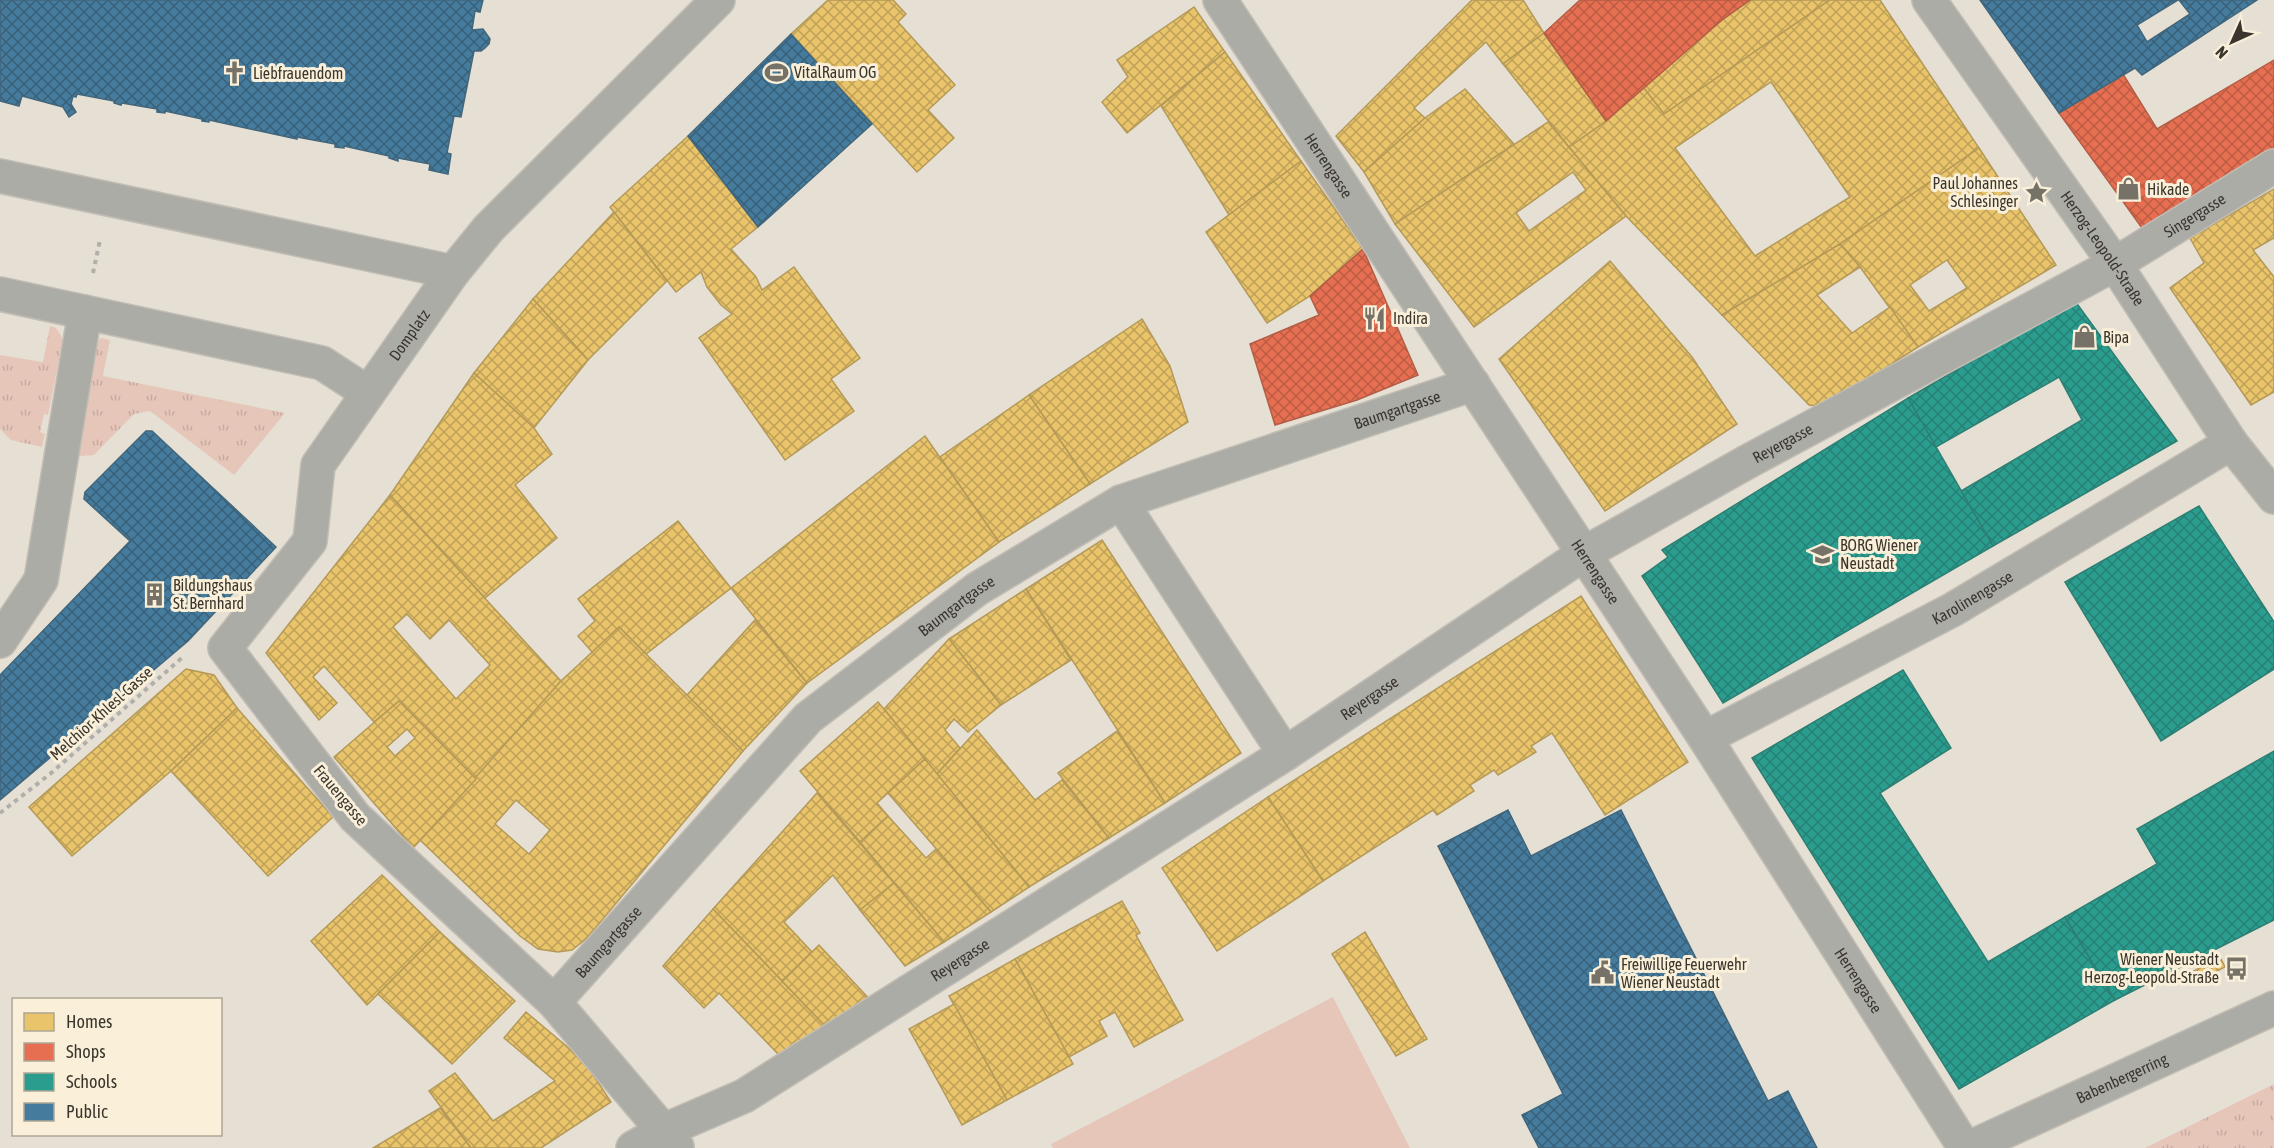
<svg xmlns="http://www.w3.org/2000/svg" width="2274" height="1148" viewBox="0 0 2274 1148" font-family="'Asap Condensed',sans-serif">
	<style>
		.park { fill: url(#park-tufts) }
		.garden { fill: #e7c6ba }
		.homes { fill: url(#homes-cross-hatch); stroke: #b49958; stroke-width: 1.5; fill-rule: evenodd }
		.shops { fill: url(#shops-cross-hatch); stroke: #b35e46; stroke-width: 1.5 }
		.schools { fill: url(#schools-cross-hatch); stroke: #2f7e72; stroke-width: 1.5 }
		.public { fill: url(#public-cross-hatch); stroke: #42667b; stroke-width: 1.5 }
		.lines { fill: none; stroke-linecap: round; stroke-linejoin: round }
		.minor-casing { stroke: #c2bdb4; stroke-width: 36 }
		.path { stroke: #b0afa9; stroke-width: 4; stroke-dasharray: 4.5 4.5; stroke-linecap: butt }
		.minor { stroke: #acaca7; stroke-width: 33 }
		.labels { text-anchor: middle; dominant-baseline: central; stroke-width: 6; stroke-linejoin: round; paint-order: stroke }
		.poi-label { font-size: 16px; fill: #3a362d; stroke: #faf0da; text-anchor: start }
		.street-label { font-size: 16px; fill: #3a362d; stroke: #faf0da }
	</style>
	<defs>
		<pattern id="park-tufts" width="24" height="20" patternUnits="userSpaceOnUse" patternTransform="scale(1.5)"><rect width="24" height="20" fill="#e7c6ba"/><path d="M3 7l-1-3M5 7V3M7 7l1-3M15 17l-1-3M17 17v-4M19 17l1-3" fill="none" stroke="#c7aba0"/></pattern>
		<pattern id="homes-cross-hatch" width="8" height="8" patternUnits="userSpaceOnUse" patternTransform="scale(1.5)"><rect width="8" height="8" fill="#e9c46a"/><path d="M0 0l8 8M0 8l8-8" fill="none" stroke="#bea058"/></pattern>
		<pattern id="shops-cross-hatch" width="8" height="8" patternUnits="userSpaceOnUse" patternTransform="scale(1.5)"><rect width="8" height="8" fill="#e76f51"/><path d="M0 0l8 8M0 8l8-8" fill="none" stroke="#bc5c44"/></pattern>
		<pattern id="schools-cross-hatch" width="8" height="8" patternUnits="userSpaceOnUse" patternTransform="scale(1.5)"><rect width="8" height="8" fill="#2a9d8f"/><path d="M0 0l8 8M0 8l8-8" fill="none" stroke="#258175"/></pattern>
		<pattern id="public-cross-hatch" width="8" height="8" patternUnits="userSpaceOnUse" patternTransform="scale(1.5)"><rect width="8" height="8" fill="#457b9d"/><path d="M0 0l8 8M0 8l8-8" fill="none" stroke="#386079"/></pattern>
	</defs>
	<rect width="100%" height="100%" fill="#e6e0d4"/>
	<!-- park -->
	<g class="park">
		<polygon points="50,326 56,328 63,339 48,415 44,414 40,432 45,434 42,447 11,440 0,429 0,355 43,362"/>
		<polygon points="101,338 110,340 103,376 285,413 234,475 150,411 134,414 94,455 82,456 71,454 80,443 83,426 91,348"/>
		<polygon points="2274,1084 2274,1148 2145,1148"/>
	</g>
	<!-- garden -->
	<polygon class="garden" points="1333,997 1410,1148 1053,1148 1051,1144"/>
	<!-- homes -->
	<g class="homes">
		<polygon points="828,0 893,0 906,14 898,22 955,85 928,110 954,138 917,172 791,34"/>
		<polygon points="1472,0 1523,0 1544,33 1503,64 1486,42 1414,108 1425,118 1364,172 1336,136"/>
		<polygon points="1750,0 1830,0 1664,114 1643,87 1722,20"/>
		<path d="M1830 0H1880L1979 148 1840 244 1722 315 1626 216 1569 147 1606 121 1643 87 1664 114ZM1771 82 1850 197 1755 256 1675 148Z"/>
		<polygon points="1194,7 1225,52 1127,133 1102,102 1128,77 1117,60"/>
		<polygon points="1544,33 1606,121 1569,147 1503,64"/>
		<polygon points="1225,52 1301,161 1229,215 1161,106"/>
		<polygon points="1465,89 1514,144 1395,224 1364,172 1425,118"/>
		<path d="M1548 122 1626 216 1474 327 1395 224ZM1573 172 1586 190 1529 231 1516 213Z"/>
		<polygon points="688,136 758,227 731,249 756,277 762,290 794,267 860,358 831,379 854,411 785,460 699,338 732,314 721,305 707,287 701,272 676,292 610,207"/>
		<path d="M1979 148 2056 265 1918 347 1860 267 1840 244ZM1947 260 1967 288 1929 311 1910 285Z"/>
		<polygon points="1301,161 1363,249 1310,296 1267,323 1206,232"/>
		<polygon points="2274,189 2274,238 2253,250 2274,277 2274,392 2251,405 2170,288 2204,263 2190,238"/>
		<polygon points="614,212 667,281 588,360 533,299"/>
		<polygon points="1840,244 1860,267 1817,295 1852,333 1890,307 1918,347 1825,407 1809,405 1722,315"/>
		<polygon points="1610,261 1692,357 1737,424 1605,511 1499,359"/>
		<polygon points="533,299 588,360 534,428 474,373"/>
		<polygon points="1142,319 1170,366 1188,422 1090,484 1029,395"/>
		<polygon points="474,373 534,428 552,454 515,485 557,538 485,598 390,495"/>
		<polygon points="1029,395 1090,484 999,542 940,457"/>
		<polygon points="925,436 999,542 807,683 731,588"/>
		<path d="M390 495 561 681 476 779 399 701 374 722 324 666 313 677 337 703 319 720 266 653ZM407 614 430 639 449 620 490 665 456 699 393 627Z"/>
		<polygon points="678,521 731,588 646,654 619,627 593,653 578,636 595,621 578,599"/>
		<polygon points="1102,540 1241,753 1165,803 1026,589"/>
		<polygon points="1026,589 1071,660 1001,705 949,639"/>
		<polygon points="1581,596 1688,762 1605,815 1552,733 1531,746 1536,752 1498,775 1494,770 1470,785 1474,791 1437,815 1433,810 1323,881 1268,797"/>
		<polygon points="755,620 807,683 743,751 687,695"/>
		<path d="M619 627 743 751 587 938 572 950 558 952 538 949 520 936 420 840 561 681ZM516 800 550 830 529 854 495 824Z"/>
		<polygon points="949,639 1001,705 968,732 954,719 945,730 960,748 937,774 884,709"/>
		<polygon points="186,669 214,675 237,708 171,771 72,856 29,807"/>
		<path d="M399 701 476 779 413 848 334 757ZM407 729 415 738 395 756 387 747Z"/>
		<polygon points="878,702 925,759 877,803 888,816 860,842 800,771"/>
		<polygon points="237,708 333,817 268,876 171,771"/>
		<polygon points="977,730 1035,800 1062,780 1109,838 1029,887 937,774"/>
		<polygon points="1117,731 1165,803 1109,838 1058,773"/>
		<polygon points="925,759 1029,887 991,912 888,793"/>
		<polygon points="817,793 894,883 860,910 833,875 784,922 812,952 782,981 713,909"/>
		<polygon points="1268,797 1323,881 1217,951 1162,868"/>
		<polygon points="888,816 926,858 936,849 991,912 944,942 860,842"/>
		<polygon points="382,875 440,932 367,1005 311,941"/>
		<polygon points="894,883 944,942 905,966 860,910"/>
		<polygon points="1122,901 1140,933 1136,935 1183,1020 1134,1047 1115,1012 1099,1021 1107,1036 1069,1057 1015,959"/>
		<polygon points="713,909 830,1031 782,1058 719,993 704,1008 663,966"/>
		<polygon points="440,932 515,1001 452,1064 378,994"/>
		<polygon points="1365,932 1427,1039 1396,1056 1332,954"/>
		<polygon points="819,945 875,1005 830,1031 782,981"/>
		<polygon points="2220,957 2225,967 2193,983 2188,974"/>
		<polygon points="1015,959 1073,1064 1007,1100 949,996"/>
		<polygon points="954,1004 1007,1100 962,1125 909,1029"/>
		<polygon points="526,1012 584,1061 611,1102 541,1148 471,1148 429,1091 455,1073 493,1121 555,1081 504,1038"/>
		<polygon points="440,1108 471,1148 373,1148"/>
	</g>
	<!-- shops -->
	<g class="shops">
		<polygon points="1580,0 1750,0 1722,20 1606,121 1544,33"/>
		<polygon points="2274,60 2274,148 2147,235 2059,113 2123,74 2157,129"/>
		<polygon points="1363,249 1418,375 1357,400 1275,425 1250,344 1319,315 1310,296"/>
	</g>
	<!-- schools -->
	<g class="schools">
		<polygon points="2075,301 2177,441 1993,546 1961,491 2082,420 2059,377 1936,447 1908,398"/>
		<polygon points="1908,398 1993,546 1723,703 1642,576 1668,557 1662,550"/>
		<polygon points="2199,506 2274,622 2274,669 2161,741 2065,582"/>
		<polygon points="1903,670 1951,748 1880,793 1988,962 2065,917 2115,1000 1959,1089 1752,758"/>
		<polygon points="2274,751 2274,920 2115,1000 2065,917 2157,864 2137,829"/>
	</g>
	<!-- public -->
	<g class="public">
		<polygon points="0,0 483,0 480,12 475,11 472,30 483,29 490,39 489,44 485,48 481,51 474,51 461,117 454,116 447,153 451,154 448,174 429,170 430,164 398,158 398,161 389,158 389,156 344,146 344,148 335,147 335,144 297,137 297,139 209,120 209,122 202,121 202,119 165,111 165,113 157,112 157,109 122,103 121,105 114,103 114,101 77,94 76,97 73,96 71,104 76,112 69,117 63,107 22,96 19,106 0,101"/>
		<polygon points="1980,0 2178,0 2137,25 2147,42 2190,14 2179,0 2257,0 2142,75 2135,68 2059,113"/>
		<polygon points="791,34 872,124 758,227 688,136"/>
		<polygon points="146,431 152,431 276,547 188,641 0,800 0,675 130,541 84,499 85,492"/>
		<polygon points="1508,810 1531,856 1621,810 1768,1101 1788,1091 1817,1148 1539,1148 1522,1115 1563,1094 1438,846"/>
	</g>
	<g class="lines">
		<defs>
			<g id="minor">
				<path id="s1" d="M1220 0 1705 738 1965 1148"/>
				<path id="s2" d="M1929 0 2115 264 2231 443 2274 497"/>
				<polyline points="0,176 453,272"/>
				<polyline points="0,294 322,363 368,393"/>
				<polyline points="1121,502 1285,754"/>
				<polyline points="0,641 41,580 85,312"/>
				<path id="s3" d="M1705 738 1952 610 2231 443"/>
				<path id="s4" d="M554 1002 808 718 977 589 1121 502 1473 384"/>
				<path id="s5" d="M677 1147 554 1002 355 817 225 648 310 541 318 465 453 272 489 228 718 0"/>
				<path id="s6" d="M633 1148 663 1131 744 1096 1285 754 1585 553 1747 462 2115 264 2274 166"/>
				<path id="s7" d="M1969 1148 2274 1008"/>
			</g>
		</defs>
		<!-- minor casing -->
		<use href="#minor" class="minor-casing"/>
		<!-- path -->
		<g class="path">
			<polyline points="93,273 100,240"/>
			<polyline points="0,813 50,774 184,656"/>
		</g>
		<!-- minor -->
		<use href="#minor" class="minor"/>
	</g>
	<!-- icons -->
	<defs>
		<symbol id="stadium-bare" viewBox="-9 -9 18 18"><path d="M0-5a6.5 5 0 1 0 0 10a6.5 5 0 1 0 0-10ZM-3.5-1.8h7v3.6h-7Z" fill="#767267" stroke="#faf0da" stroke-width="2.5" paint-order="stroke"/></symbol>
		<symbol id="church-bare" viewBox="-9 -9 18 18"><path d="M-1.2-6h2.4v3.5h3.3v2.4h-3.3V6h-2.4V-.1h-3.3v-2.4h3.3Z" fill="#767267" stroke="#faf0da" stroke-width="2.5" paint-order="stroke"/></symbol>
		<symbol id="shop-bare" viewBox="-9 -9 18 18"><path d="M-5-2.5h2.3a2.7 3.5 0 0 1 5.4 0H5L5.5 6h-11ZM-1.5-2.5h3a1.5 2.3 0 0 0-3 0Z" fill="#767267" stroke="#faf0da" stroke-width="2.5" paint-order="stroke"/></symbol>
		<symbol id="sight-bare" viewBox="-9 -9 18 18"><path d="M0-6L1.8-2.2L6-1.7L2.9 1.2L3.7 5.4L0 3.3L-3.7 5.4L-2.9 1.2L-6-1.7L-1.8-2.2Z" fill="#767267" stroke="#faf0da" stroke-width="2.5" paint-order="stroke"/></symbol>
		<symbol id="restaurant-bare" viewBox="-9 -9 18 18"><path d="M-5-6h1v4h1v-4h1v4h1v-4h1v5L-1.5 .5V6h-2V.5L-5-1ZM5-6V6H3V1.5H1.5Q1.5-4 5-6Z" fill="#767267" stroke="#faf0da" stroke-width="2.5" paint-order="stroke"/></symbol>
		<symbol id="school-bare" viewBox="-9 -9 18 18"><path d="M0-5L7-2L0 1L-7-2ZM-4 1L0 2.5L4 1V4Q0 6-4 4Z" fill="#767267" stroke="#faf0da" stroke-width="2.5" paint-order="stroke"/></symbol>
		<symbol id="building-bare" viewBox="-9 -9 18 18"><path d="M-4-6H4V6H1V3H-1V6H-4ZM-2.5-4.3h1.7v1.8h-1.7ZM.8-4.3h1.7v1.8H.8ZM-2.5-1h1.7V.8h-1.7ZM.8-1h1.7V.8H.8Z" fill="#767267" stroke="#faf0da" stroke-width="2.5" paint-order="stroke"/></symbol>
		<symbol id="bus-bare" viewBox="-9 -9 18 18"><path d="M-5-6H5V4H4V6H2V4H-2V6H-4V4H-5ZM-3.5-4V0h7V-4ZM-3.5 1.2v1.5H-2V1.2ZM2 1.2v1.5H3.5V1.2Z" fill="#767267" stroke="#faf0da" stroke-width="2.5" paint-order="stroke"/></symbol>
		<symbol id="civic-bare" viewBox="-9 -9 18 18"><path d="M-.6-6.5H3V-4.5H.6V-3L4-1V1h2V6H-6V1h2V-1L-.6-3ZM-1.2 2.5V6h2.4V2.5Z" fill="#767267" stroke="#faf0da" stroke-width="2.5" paint-order="stroke"/></symbol>
	</defs>
	<g fill-rule="evenodd">
		<use href="#stadium-bare" x="760" y="56" width="33" height="33"/>
		<use href="#church-bare" x="218" y="56" width="33" height="33"/>
		<use href="#shop-bare" x="2112" y="172" width="33" height="33"/>
		<use href="#sight-bare" x="2020" y="176" width="33" height="33"/>
		<use href="#restaurant-bare" x="1358" y="302" width="33" height="33"/>
		<use href="#shop-bare" x="2068" y="320" width="33" height="33"/>
		<use href="#school-bare" x="1806" y="538" width="33" height="33"/>
		<use href="#building-bare" x="138" y="578" width="33" height="33"/>
		<use href="#bus-bare" x="2220" y="952" width="33" height="33"/>
		<use href="#civic-bare" x="1586" y="956" width="33" height="33"/>
	</g>
	<g class="labels">
		<!-- poi labels -->
		<g class="poi-label">
			<text x="794" y="72">VitalRaum OG</text>
			<text x="253" y="73">Liebfrauendom</text>
			<text x="2018" y="183" text-anchor="end">Paul Johannes<tspan x="2018" dy="18">Schlesinger</tspan></text>
			<text x="2147" y="189">Hikade</text>
			<text x="1393" y="318">Indira</text>
			<text x="2103" y="337">Bipa</text>
			<text x="1840" y="545">BORG Wiener<tspan x="1840" dy="18">Neustadt</tspan></text>
			<text x="173" y="585">Bildungshaus<tspan x="173" dy="18">St. Bernhard</tspan></text>
			<text x="2219" y="959" text-anchor="end">Wiener Neustadt<tspan x="2219" dy="18">Herzog-Leopold-Straße</tspan></text>
			<text x="1621" y="964">Freiwillige Feuerwehr<tspan x="1621" dy="18">Wiener Neustadt</tspan></text>
		</g>
		<!-- street labels -->
		<g class="street-label">
			<text stroke="none"><textPath href="#s1" startOffset="198">Herrengasse</textPath></text>
			<text stroke="none"><textPath href="#s6" startOffset="1821">Singergasse</textPath></text>
			<text stroke="none"><textPath href="#s2" startOffset="303">Herzog-Leopold-Straße</textPath></text>
			<text stroke="none"><textPath href="#s5" startOffset="1047">Domplatz</textPath></text>
			<text stroke="none"><textPath href="#s4" startOffset="1053">Baumgartgasse</textPath></text>
			<text stroke="none"><textPath href="#s6" startOffset="1350">Reyergasse</textPath></text>
			<text stroke="none"><textPath href="#s1" startOffset="684">Herrengasse</textPath></text>
			<text stroke="none"><textPath href="#s3" startOffset="302">Karolinengasse</textPath></text>
			<text stroke="none"><textPath href="#s4" startOffset="567">Baumgartgasse</textPath></text>
			<text stroke="none"><textPath href="#s6" startOffset="864">Reyergasse</textPath></text>
			<text transform="translate(101 713) rotate(-42)">Melchior-Khlesl-Gasse</text>
			<text transform="translate(341 795) rotate(50)">Frauengasse</text>
			<text stroke="none"><textPath href="#s4" startOffset="81">Baumgartgasse</textPath></text>
			<text stroke="none"><textPath href="#s6" startOffset="378">Reyergasse</textPath></text>
			<text stroke="none"><textPath href="#s1" startOffset="1170">Herrengasse</textPath></text>
			<text stroke="none"><textPath href="#s7" startOffset="168">Babenbergerring</textPath></text>
		</g>
	</g>
	<!-- legend -->
	<rect x="12" y="998" width="210" height="138" fill="#faf0da" stroke="#ada695" stroke-width="1.5"/>
	<rect x="24" y="1013" width="30" height="18" fill="#e9c46a" stroke="#ada695" stroke-width="1.5"/>
	<text x="66" y="1028" font-size="18" fill="#3a362d">Homes</text>
	<rect x="24" y="1043" width="30" height="18" fill="#e76f51" stroke="#ada695" stroke-width="1.5"/>
	<text x="66" y="1058" font-size="18" fill="#3a362d">Shops</text>
	<rect x="24" y="1073" width="30" height="18" fill="#2a9d8f" stroke="#ada695" stroke-width="1.5"/>
	<text x="66" y="1088" font-size="18" fill="#3a362d">Schools</text>
	<rect x="24" y="1103" width="30" height="18" fill="#457b9d" stroke="#ada695" stroke-width="1.5"/>
	<text x="66" y="1118" font-size="18" fill="#3a362d">Public</text>
	<!-- north arrow -->
	<g transform="translate(2232 42) rotate(225)" stroke="#faf0da" stroke-width="4.5" paint-order="stroke">
	<path d="M0-4.5L10 22L0 15L-10 22Z" fill="#3a362d"/>
	<text y="-9" font-size="16" font-weight="bold" text-anchor="middle" fill="#3a362d">N</text>
	</g>
</svg>
